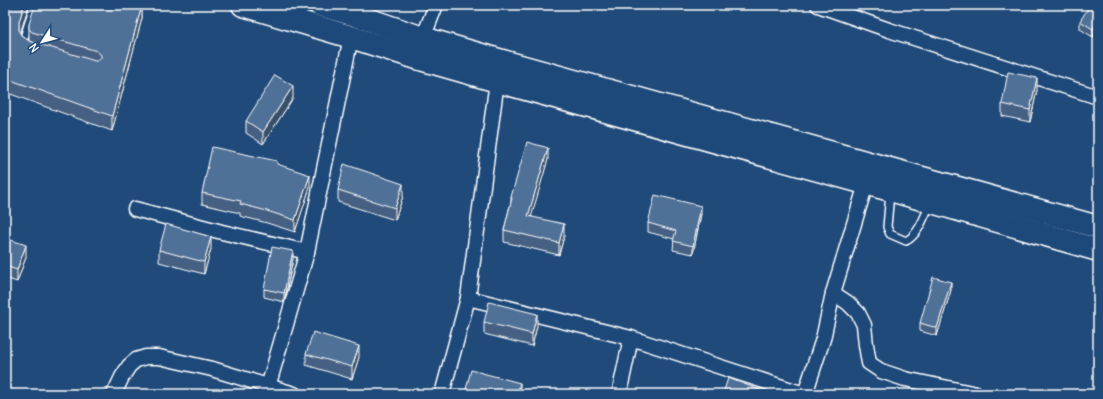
<svg xmlns="http://www.w3.org/2000/svg" width="1103" height="399" viewBox="0 0 1103 399" font-family="Delius,sans-serif">
	<style>
		.lines { fill: none; stroke-linecap: round; stroke-linejoin: round }
		.lane-casing { stroke: #fff; stroke-width: 10 }
		.street-casing { stroke: #fff; stroke-width: 17 }
		.highway-casing { stroke: #fff; stroke-width: 25 }
		.lane { stroke: #1f4a7a; stroke-width: 7 }
		.street { stroke: #1f4a7a; stroke-width: 14 }
		.highway { stroke: #1f4a7a; stroke-width: 22 }
		.wall { fill: #456182; stroke: #fff }
		.shaded-wall { fill: #384f6a; stroke: #fff }
		.building { fill: #507197; stroke: #fff }
	</style>
	<rect width="100%" height="100%" fill="#1f4a7a"/>
	<filter id="ink" filterUnits="userSpaceOnUse"><feTurbulence type="fractalNoise" baseFrequency=".025" numOctaves="2"/><feDisplacementMap in="SourceGraphic" scale="8" xChannelSelector="R" yChannelSelector="G"/><feConvolveMatrix kernelMatrix="1 2 1 2 8 2 1 2 1" color-interpolation-filters="sRGB"/></filter>
	<g filter="url(#ink)">
		<g class="lines">
			<defs>
				<g id="lane">
					<polyline points="25,47 24,46 24,38 34,5"/>
					<path d="M890 193 887 227 890 234 906 241C919 234 924 217 930 204"/>
				</g>
				<g id="street">
					<polyline points="818,5 889,30 1098,97"/>
					<polyline points="423,38 436,5"/>
					<polyline points="135,209 222,232 307,252"/>
					<polyline points="833,293 848,303 858,313 864,325 866,345 869,363 881,371 905,379 977,394"/>
					<polyline points="468,298 631,338 804,394"/>
					<polyline points="114,394 122,377 129,366 136,360 146,357 159,357 212,369 294,394"/>
					<polyline points="266,394 307,252 351,37"/>
					<polyline points="442,394 468,298 497,81"/>
					<polyline points="619,394 631,338"/>
					<polyline points="805,394 823,339 833,293 866,184"/>
				</g>
				<g id="highway">
					<polyline points="243,5 351,37 420,59 497,81 890,190 1098,250"/>
					<polyline points="320,5 355,15 423,38 499,60 1098,227"/>
				</g>
			</defs>
			<!-- lane casing -->
			<use href="#lane" class="lane-casing"/>
			<!-- street casing -->
			<use href="#street" class="street-casing"/>
			<!-- highway casing -->
			<use href="#highway" class="highway-casing"/>
			<!-- lane -->
			<use href="#lane" class="lane"/>
			<!-- street -->
			<use href="#street" class="street"/>
			<!-- highway -->
			<use href="#highway" class="highway"/>
		</g>
		<!-- wall -->
		<g class="wall">
			<polygon points="5,5 21,35 29,41 29,24 142,5 142,18 112,131 5,92"/>
			<polygon points="1098,5 1093,37 1080,29 1080,21"/>
			<polygon points="1037,90 1030,122 1002,116 1002,104"/>
			<polygon points="293,98 263,144 246,133 246,121"/>
			<polygon points="548,159 531,216 564,236 559,255 504,242 504,230 511,201 511,197"/>
			<polygon points="277,164 310,187 295,232 267,223 240,216 240,213 202,204 202,193"/>
			<polygon points="338,190 403,196 395,220 338,202"/>
			<polygon points="701,214 693,254 673,250 674,239 648,232 648,223"/>
			<polygon points="5,238 26,257 17,282 5,278"/>
			<polygon points="211,249 204,274 159,262 159,250"/>
			<polygon points="293,259 284,302 264,297 264,289"/>
			<polygon points="951,290 937,336 920,331 920,323"/>
			<polygon points="484,322 537,326 532,346 484,334"/>
			<polygon points="306,354 359,357 352,379 306,365"/>
		</g>
		<!-- shaded-wall -->
		<g class="shaded-wall">
			<polygon points="24,5 29,5 19,37 19,22"/>
			<polygon points="142,5 142,18 112,131 112,116"/>
			<polygon points="1098,21 1098,29 1093,37 1093,29"/>
			<polygon points="1037,78 1037,90 1030,122 1030,110"/>
			<polygon points="293,86 293,98 263,144 263,132"/>
			<polygon points="548,148 548,159 528,228 528,216"/>
			<polygon points="310,175 310,187 295,232 295,220"/>
			<polygon points="403,184 403,196 395,220 395,208"/>
			<polygon points="701,206 701,214 693,254 693,246"/>
			<polygon points="564,224 564,236 559,255 559,243"/>
			<polygon points="211,237 211,249 204,274 204,262"/>
			<polygon points="26,245 26,257 17,282 17,270"/>
			<polygon points="293,251 293,259 284,302 284,293"/>
			<polygon points="951,282 951,290 937,336 937,328"/>
			<polygon points="537,314 537,326 532,346 532,334"/>
			<polygon points="359,346 359,357 352,379 352,367"/>
			<polygon points="520,383 520,394 517,394"/>
		</g>
		<!-- building -->
		<g class="building">
			<polygon points="5,5 24,5 19,22 19,31 21,35 29,41 95,61 98,61 101,58 101,55 97,51 32,32 29,29 29,24 35,5 142,5 112,116 5,78"/>
			<polygon points="1090,5 1098,5 1098,21 1093,29 1080,21"/>
			<polygon points="1008,72 1037,78 1030,110 1002,104"/>
			<polygon points="275,75 293,86 263,132 246,121"/>
			<polygon points="527,142 548,148 528,216 564,224 559,243 504,230 512,198 511,197"/>
			<polygon points="212,147 277,161 277,164 310,175 295,220 267,211 240,204 241,201 202,193"/>
			<polygon points="344,164 403,184 395,208 338,190"/>
			<polygon points="655,195 701,206 693,246 673,241 676,231 648,223"/>
			<polygon points="166,224 211,237 204,262 159,250"/>
			<polygon points="5,238 26,245 17,270 5,266"/>
			<polygon points="272,247 293,251 284,293 264,289"/>
			<polygon points="933,277 951,282 937,328 920,323"/>
			<polygon points="489,302 537,314 532,334 484,322"/>
			<polygon points="313,332 359,346 352,367 306,354"/>
			<polygon points="471,370 520,383 517,394 468,394 465,393"/>
			<polygon points="728,378 771,394 723,394"/>
		</g>
	</g>
	<!-- margin -->
	<rect width="1103" height="399" fill="none" stroke="#1f4a7a" stroke-width="20"/>
	<rect x="10" y="10" width="1083" height="379" fill="none" stroke="#fff" stroke-width="1.5" filter="url(#ink)"/>
	<!-- north arrow -->
	<g transform="translate(42 42) rotate(234)" stroke="#1f4a7a" stroke-width="3" paint-order="stroke">
	<path d="M0-3L7 15L0 10L-7 15Z" fill="#ffffff"/>
	<text y="-6" font-size="11" font-weight="bold" text-anchor="middle" fill="#ffffff">N</text>
	</g>
</svg>
